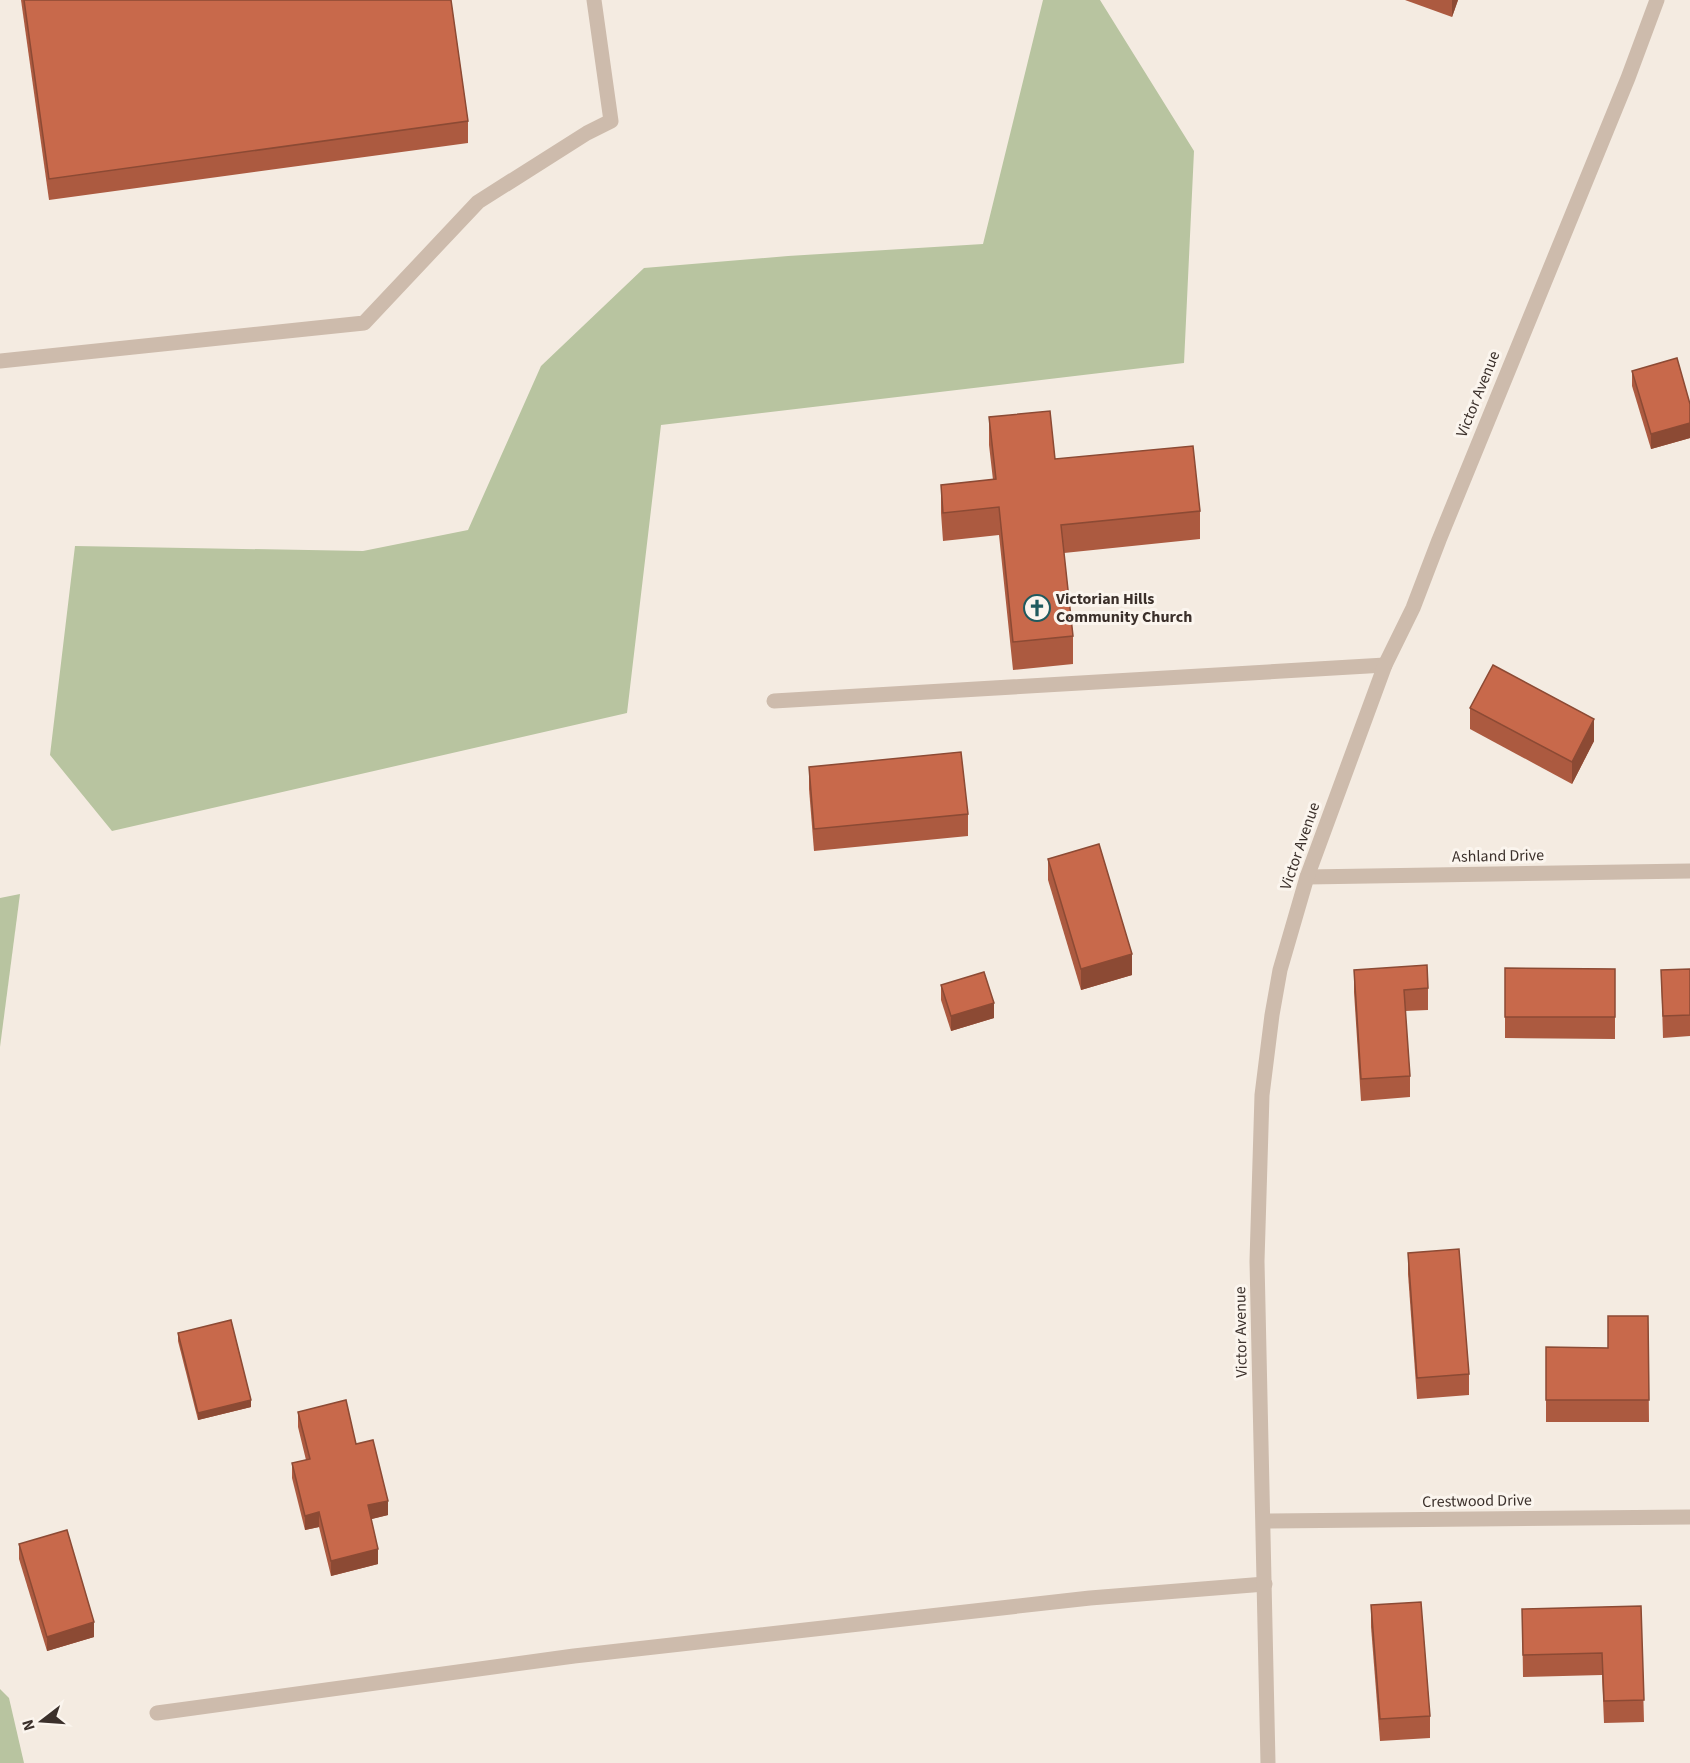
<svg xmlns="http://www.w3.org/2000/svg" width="1690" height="1763" viewBox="0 0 1690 1763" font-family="'Source Sans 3',sans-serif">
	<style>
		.green { fill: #b8c4a0 }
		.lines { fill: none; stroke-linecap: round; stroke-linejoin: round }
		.minor { stroke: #cdbbac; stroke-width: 15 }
		.wall { fill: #ac5a40 }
		.shaded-wall { fill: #8c4a34 }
		.building { fill: #c8694b; stroke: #8c4a34; stroke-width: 1.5 }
		.labels { text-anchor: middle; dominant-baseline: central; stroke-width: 6; stroke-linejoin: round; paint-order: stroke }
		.street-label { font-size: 16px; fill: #3b302b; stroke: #fbf5ee }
		.poi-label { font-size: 16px; font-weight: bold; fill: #3b302b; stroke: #fbf5ee; text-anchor: start }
	</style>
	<rect width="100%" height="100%" fill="#f4ebe1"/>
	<!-- green -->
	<g class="green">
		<polygon points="1043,0 1100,0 1194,151 1184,363 661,425 627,713 112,831 50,755 75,546 363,551 468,530 541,366 644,268 788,256 983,244"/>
		<polygon points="20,894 0,1047 0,898"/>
		<polygon points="0,1689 9,1698 24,1763 0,1763"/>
	</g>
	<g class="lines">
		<!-- minor -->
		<g class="minor">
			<polyline points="0,361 364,323 478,202 587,133 611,121 594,0"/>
			<polyline points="774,701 1385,665"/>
			<polyline points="1307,877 1690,871"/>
			<polyline points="1264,1521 1690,1517"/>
			<polyline points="157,1713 574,1656 1090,1598 1265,1584"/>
			<polyline points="1268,1763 1257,1261 1262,1095 1272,1015 1280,970 1307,877 1385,665 1413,608 1439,540 1628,78 1657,0"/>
		</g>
	</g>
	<!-- wall -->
	<g class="wall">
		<polygon points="21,0 451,0 468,121 468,143 49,200"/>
		<polygon points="1405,0 1458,0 1452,17"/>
		<polygon points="1632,371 1690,404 1690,438 1651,449 1632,386"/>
		<polygon points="989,417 1055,459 1200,511 1200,539 1064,553 1073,636 1073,664 1013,670 999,535 943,541 941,513 941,485 993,480 989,445"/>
		<polygon points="1470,708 1594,741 1572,784 1470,729"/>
		<polygon points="809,767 968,814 968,836 814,851 809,789"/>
		<polygon points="1048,859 1132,975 1081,990 1048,880"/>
		<polygon points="1505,968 1615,969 1615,1039 1505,1038"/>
		<polygon points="1690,969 1690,1036 1663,1038 1661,970"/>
		<polygon points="1354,970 1428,988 1428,1010 1405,1011 1410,1076 1410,1097 1361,1101 1354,992"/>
		<polygon points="941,985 994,1018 951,1031 941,1000"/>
		<polygon points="1408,1253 1469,1374 1469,1395 1417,1399 1408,1274"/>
		<polygon points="1648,1316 1649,1422 1546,1422 1546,1347 1608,1348"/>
		<polygon points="178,1333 251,1407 198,1420 178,1341"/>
		<polygon points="298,1412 356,1444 388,1515 371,1519 378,1564 331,1576 319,1527 305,1530 292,1478 292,1463 306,1460 298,1427"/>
		<polygon points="19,1544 94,1637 47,1651 19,1559"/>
		<polygon points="1371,1605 1430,1716 1430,1738 1380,1741 1371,1627"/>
		<polygon points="1641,1606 1644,1722 1604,1723 1602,1675 1523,1677 1522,1609"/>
	</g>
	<!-- shaded-wall -->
	<g class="shaded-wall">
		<polygon points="1452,0 1458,0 1452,17"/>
		<polygon points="1690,423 1690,438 1651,449 1651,434"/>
		<polygon points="1594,719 1594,741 1572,784 1572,762"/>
		<polygon points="1132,954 1132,975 1081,990 1081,969"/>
		<polygon points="994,1003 994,1018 951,1031 951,1016"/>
		<polygon points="251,1400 251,1407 198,1420 198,1413"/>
		<polygon points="388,1501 388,1515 368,1520 368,1505"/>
		<polygon points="319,1512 319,1527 305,1530 305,1516"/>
		<polygon points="378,1549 378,1564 331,1576 331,1561"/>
		<polygon points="94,1622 94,1637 47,1651 47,1637"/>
	</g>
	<!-- building -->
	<g class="building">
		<polygon points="24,0 451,0 468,121 49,179"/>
		<polygon points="1677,358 1690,404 1690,423 1651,434 1632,371"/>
		<polygon points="1050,411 1055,459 1193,446 1200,511 1061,525 1073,636 1013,642 999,507 943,513 941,485 996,479 989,417"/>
		<polygon points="1493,665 1594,719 1572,762 1470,708"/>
		<polygon points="961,752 968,814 814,829 809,767"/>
		<polygon points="1099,844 1132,954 1081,969 1048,859"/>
		<polygon points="1427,965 1428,988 1404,990 1410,1076 1361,1079 1354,970"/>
		<polygon points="1505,968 1615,969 1615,1017 1505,1017"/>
		<polygon points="1690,969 1690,1015 1663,1016 1661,970"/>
		<polygon points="984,972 994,1003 951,1016 941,985"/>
		<polygon points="1459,1249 1469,1374 1417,1378 1408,1253"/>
		<polygon points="1608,1316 1648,1316 1649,1400 1546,1400 1546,1347 1608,1348"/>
		<polygon points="231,1320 251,1400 198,1413 178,1333"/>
		<polygon points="346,1400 356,1444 373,1440 388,1501 368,1505 378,1549 331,1561 319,1512 305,1516 292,1463 310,1459 298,1412"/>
		<polygon points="67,1530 94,1622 47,1637 19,1544"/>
		<polygon points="1421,1602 1430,1716 1380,1719 1371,1605"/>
		<polygon points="1641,1606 1644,1700 1604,1701 1602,1653 1523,1655 1522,1609"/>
	</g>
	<!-- icons -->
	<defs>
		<symbol id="church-ring" viewBox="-11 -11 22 22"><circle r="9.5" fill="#fbf5ee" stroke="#1f5a5e" stroke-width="1.5"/><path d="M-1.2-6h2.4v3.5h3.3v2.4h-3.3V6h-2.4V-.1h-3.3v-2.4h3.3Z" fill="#1f5a5e"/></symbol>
	</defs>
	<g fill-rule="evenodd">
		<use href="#church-ring" x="1022" y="593" width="30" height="30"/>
	</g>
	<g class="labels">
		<!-- street labels -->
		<g class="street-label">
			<text transform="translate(1478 394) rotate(-68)">Victor Avenue</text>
			<text transform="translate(1300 846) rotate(-71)">Victor Avenue</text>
			<text transform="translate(1498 856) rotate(-1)">Ashland Drive</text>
			<text transform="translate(1241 1332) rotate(-91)">Victor Avenue</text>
			<text transform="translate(1477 1501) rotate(-1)">Crestwood Drive</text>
		</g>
		<!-- poi labels -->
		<g class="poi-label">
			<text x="1056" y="599">Victorian Hills<tspan x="1056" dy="18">Community Church</tspan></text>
		</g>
	</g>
	<!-- north arrow -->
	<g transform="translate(42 1721) rotate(253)" stroke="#fbf5ee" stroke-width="4.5" paint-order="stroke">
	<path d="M0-4.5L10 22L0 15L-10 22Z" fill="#3b302b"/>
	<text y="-9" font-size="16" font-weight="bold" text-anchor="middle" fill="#3b302b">N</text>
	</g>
</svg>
